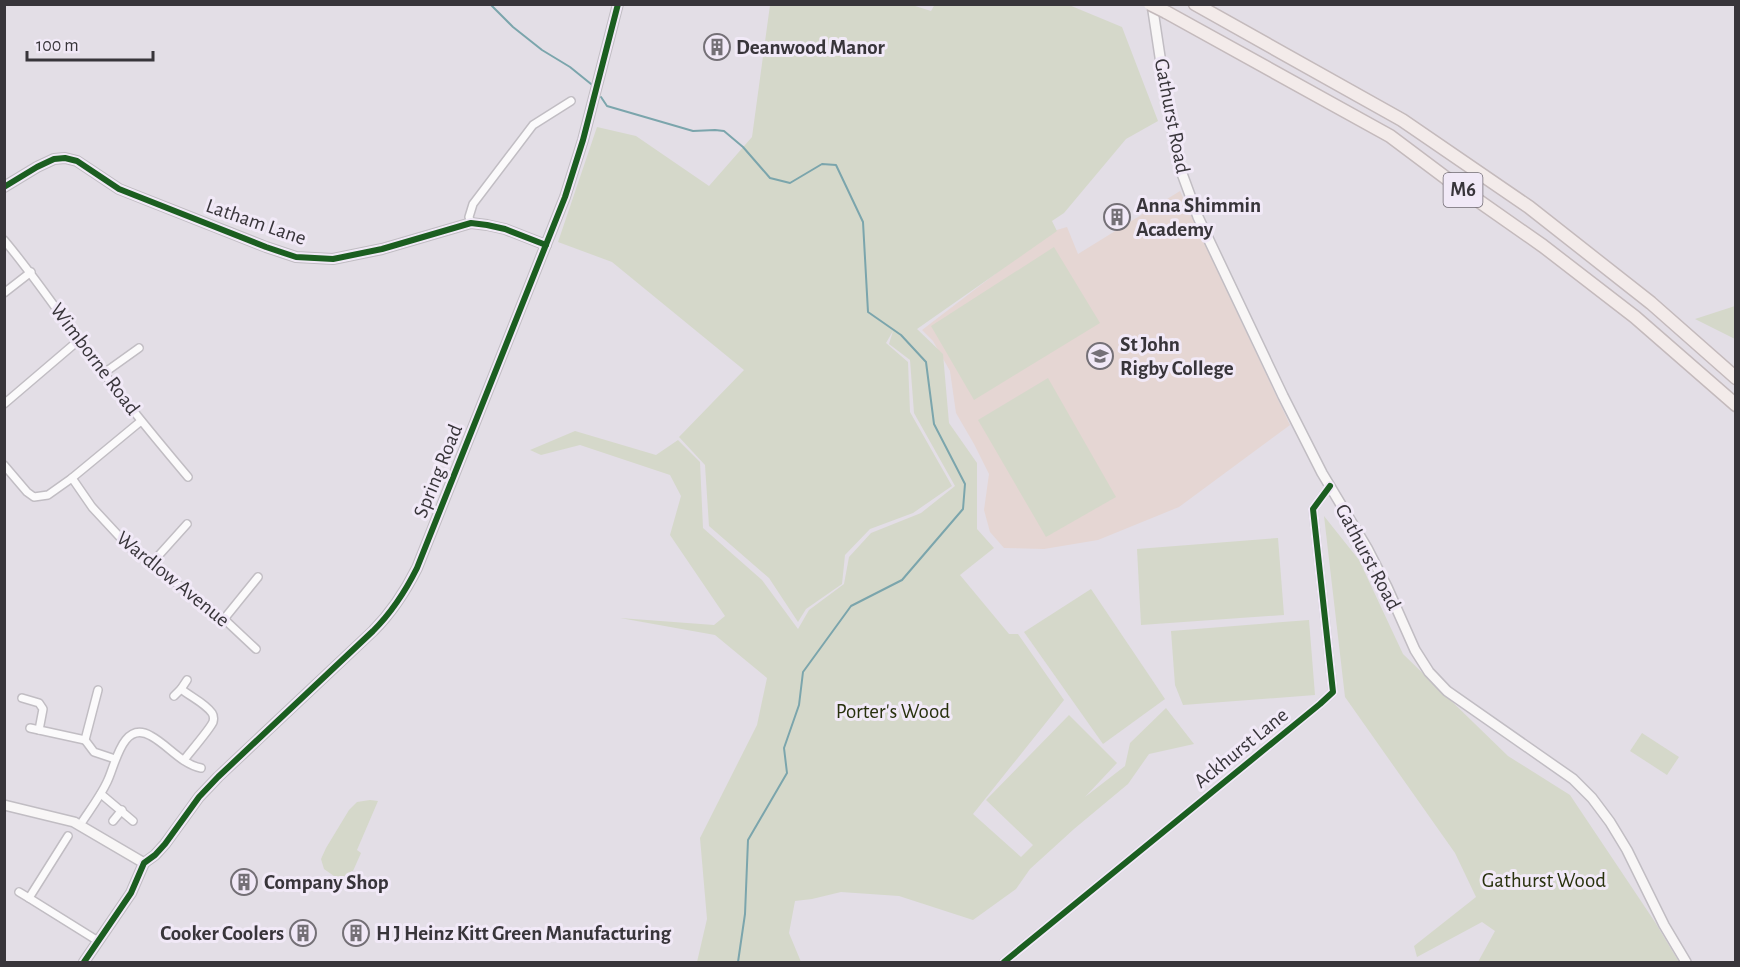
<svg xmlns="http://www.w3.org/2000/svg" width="1740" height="967" viewBox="0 0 1740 967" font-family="'Alegreya Sans',sans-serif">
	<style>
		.education { fill: #e5d6d3 }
		.green { fill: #d5d8ca }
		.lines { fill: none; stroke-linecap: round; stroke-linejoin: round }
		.stream { stroke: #7ba5ac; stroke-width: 2 }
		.street-casing { stroke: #c1bdc3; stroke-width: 10 }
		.secondary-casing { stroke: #c1bdc3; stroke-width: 12 }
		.highway-casing { stroke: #c4babc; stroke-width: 15 }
		.street { stroke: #fbfafb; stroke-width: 7 }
		.secondary { stroke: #f8f6f6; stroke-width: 9 }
		.highway { stroke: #f3ebea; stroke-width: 12 }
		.highway-bridge-casing { stroke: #c4babc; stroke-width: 15; stroke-linecap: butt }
		.highway-bridge { stroke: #f3ebea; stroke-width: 12 }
		.cycleway-casing { stroke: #f1e9f7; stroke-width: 10 }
		.cycleway { stroke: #1b5e20; stroke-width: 6 }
		.labels { text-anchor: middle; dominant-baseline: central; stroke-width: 6; stroke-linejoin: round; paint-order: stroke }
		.shield { fill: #f1e9f7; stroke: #706b73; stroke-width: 1.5 }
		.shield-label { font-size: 20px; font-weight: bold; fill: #38353a }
		.poi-label { font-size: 21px; font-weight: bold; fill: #38353a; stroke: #f1e9f7; text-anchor: start }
		.street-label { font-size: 21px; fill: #38353a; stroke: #f1e9f7 }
		.park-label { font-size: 21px; fill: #28310d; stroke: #f1e9f7 }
	</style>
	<rect width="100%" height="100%" fill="#e3dee6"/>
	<!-- education -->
	<polygon class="education" points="1180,191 1290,425 1179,507 1098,540 1044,549 1004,548 990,532 984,510 989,474 974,444 956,413 950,371 933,341 922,330 1050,232 1067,227 1078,254"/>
	<!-- green -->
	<g class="green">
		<polygon points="912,5 931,11 935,4 1069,5 1122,27 1158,121 1126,139 1064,213 1052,221 1057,231 917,329 943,354 949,423 977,463 977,529 994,548 960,575 1009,634 1018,634 1064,700 973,814 1021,857 1033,845 986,800 1069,715 1117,763 1085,797 1125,766 1130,743 1166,708 1194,744 1149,754 1128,784 1074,829 1030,869 1016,889 973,920 899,896 841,892 812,899 795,901 789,933 801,962 697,962 707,919 700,838 757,725 767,678 715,635 620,618 714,625 725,616 670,535 681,496 670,475 580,445 541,455 530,450 575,431 656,455 678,440 700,462 703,528 762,580 798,629 809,610 844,584 849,557 871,533 921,513 955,486 914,413 910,360 889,344 893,331 886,343 908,362 910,412 952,486 913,513 870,529 845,555 842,584 806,609 798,622 769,578 709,526 705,465 679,437 744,370 612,262 558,242 597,127 636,136 709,186 752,137 770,5"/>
		<polygon points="1054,247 1100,323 974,400 931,326"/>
		<polygon points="1735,306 1735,339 1695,319"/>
		<polygon points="1048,378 1116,497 1046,537 978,420"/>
		<polygon points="1324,516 1359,560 1403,654 1508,756 1570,795 1655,922 1679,962 1478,962 1495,931 1482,922 1417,957 1414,946 1476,897 1455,853 1345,697"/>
		<polygon points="1278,538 1284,615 1141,625 1137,549"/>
		<polygon points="1091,589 1165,699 1103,744 1024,632"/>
		<polygon points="1309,620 1315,695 1183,705 1175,685 1171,631"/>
		<polygon points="1642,733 1679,757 1667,775 1630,751"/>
		<polygon points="370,800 378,801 357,850 361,853 353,871 351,871 346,882 334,876 324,869 321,859 326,848 349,810 357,802"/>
	</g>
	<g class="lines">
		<!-- stream -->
		<g class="stream">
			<polyline points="490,4 513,27 542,50 570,67 591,84"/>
			<polyline points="601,97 607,106 693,131 715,130 724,131 743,147 770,178 790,183 822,164 836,165 863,222 868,312 901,335 926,362 934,424 965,484 963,509 902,580 851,606 803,672 799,705 784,748 787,773 748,840 745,914 738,962"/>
		</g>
		<defs>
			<g id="street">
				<polyline points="471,223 469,217 473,204 533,125 571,101"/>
				<path d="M4 240C31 272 54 306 79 340 113 387 150 432 188 477"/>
				<polyline points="4,293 31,272"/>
				<polyline points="104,373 139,348"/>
				<polyline points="4,404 79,340"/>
				<polyline points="4,465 27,492 34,497 48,495 72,478 141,421"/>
				<polyline points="72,478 92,507 131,549 224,619 256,649"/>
				<polyline points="151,564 187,524"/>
				<polyline points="224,619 258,577"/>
				<path d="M181 689C191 697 205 703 212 713 214 716 214 718 213 722 210 729 190 752 184 760"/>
				<polyline points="98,690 85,740 94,752 115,759"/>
				<polyline points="174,696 181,689 187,680"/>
				<polyline points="22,698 39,703 43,709 39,730"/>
				<polyline points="30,728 85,740"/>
				<polyline points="101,794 133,821"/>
				<polyline points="113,821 122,810"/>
				<path d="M80 825C89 811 100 797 107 782 115 767 122 719 151 736 168 745 181 764 201 768"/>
				<polyline points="68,836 29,898 98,941"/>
				<polyline points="19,892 29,898"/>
				<polyline points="1004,962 1320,704 1333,692 1313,509 1330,486"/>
			</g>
			<g id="secondary">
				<polyline points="1152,4 1167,103 1180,168 1198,217 1283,396 1322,473 1367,548 1387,587 1415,650 1429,672 1447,691 1573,779 1592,798 1610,822 1627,850 1664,925 1686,962"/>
				<polyline points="4,187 37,167 54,159 65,158 77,161 119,189 266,247 296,257 333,259 382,249 471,223 487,225 505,229 546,245"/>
				<polyline points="4,805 74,822 144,863"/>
				<path d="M84 962 131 893 144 863 155 855 165 844 199 797 218 777 373 631C392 612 405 592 417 568L565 197 583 140 618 4"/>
			</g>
			<g id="highway">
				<polyline points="1195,4 1402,120 1529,207 1651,303 1736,378"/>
				<polyline points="1166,12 1390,136 1446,178 1543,246 1635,317 1736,405"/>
			</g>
		</defs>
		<!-- street casing -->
		<use href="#street" class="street-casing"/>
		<!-- secondary casing -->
		<use href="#secondary" class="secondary-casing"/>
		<!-- highway casing -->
		<use href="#highway" class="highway-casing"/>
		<!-- street -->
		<use href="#street" class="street"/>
		<!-- secondary -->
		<use href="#secondary" class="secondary"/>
		<!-- highway -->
		<use href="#highway" class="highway"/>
		<defs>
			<polyline id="highway-bridge" points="1150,4 1166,12"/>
		</defs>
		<!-- highway-bridge casing -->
		<use href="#highway-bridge" class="highway-bridge-casing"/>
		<!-- highway-bridge -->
		<use href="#highway-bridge" class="highway-bridge"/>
		<defs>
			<g id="cycleway">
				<polyline points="4,187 37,167 54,159 65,158 77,161 119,189 266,247 296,257 333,259 382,249 471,223 487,225 505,229 546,245"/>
				<path d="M84 962 131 893 144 863 155 855 165 844 199 797 218 777 373 631C392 612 405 592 417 568L565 197 583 140 618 4"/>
				<polyline points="1004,962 1320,704 1333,692 1313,509 1330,486"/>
			</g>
		</defs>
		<!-- cycleway casing -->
		<use href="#cycleway" class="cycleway-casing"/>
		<!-- cycleway -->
		<use href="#cycleway" class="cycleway"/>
	</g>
	<!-- icons -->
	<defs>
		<symbol id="building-ring" viewBox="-11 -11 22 22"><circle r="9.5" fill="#f1e9f7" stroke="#747076" stroke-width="1.5"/><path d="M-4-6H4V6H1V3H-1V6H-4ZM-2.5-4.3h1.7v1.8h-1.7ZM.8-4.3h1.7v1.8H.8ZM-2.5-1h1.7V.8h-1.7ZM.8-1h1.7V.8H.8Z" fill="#747076"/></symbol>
		<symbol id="university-ring" viewBox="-11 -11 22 22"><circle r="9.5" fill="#f1e9f7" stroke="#747076" stroke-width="1.5"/><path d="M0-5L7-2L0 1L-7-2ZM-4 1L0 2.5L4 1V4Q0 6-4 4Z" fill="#747076"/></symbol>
	</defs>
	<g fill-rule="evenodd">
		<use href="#building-ring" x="702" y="32" width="30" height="30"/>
		<use href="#building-ring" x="1102" y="202" width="30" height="30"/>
		<use href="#university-ring" x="1085" y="341" width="30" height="30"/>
		<use href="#building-ring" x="229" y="867" width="30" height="30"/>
		<use href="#building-ring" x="288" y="918" width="30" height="30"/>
		<use href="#building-ring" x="341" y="918" width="30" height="30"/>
	</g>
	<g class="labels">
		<!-- shield labels -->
		<rect class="shield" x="1443.5" y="173" width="39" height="34" rx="4.5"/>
		<g class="shield-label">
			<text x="1463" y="190">M6</text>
		</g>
		<!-- poi labels -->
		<g class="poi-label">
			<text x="736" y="47">Deanwood Manor</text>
			<text x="1136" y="205">Anna Shimmin<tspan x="1136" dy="24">Academy</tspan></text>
			<text x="1120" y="344">St John<tspan x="1120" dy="24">Rigby College</tspan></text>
			<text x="264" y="882">Company Shop</text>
			<text x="284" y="933" text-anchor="end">Cooker Coolers</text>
			<text x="376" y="933">H J Heinz Kitt Green Manufacturing</text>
		</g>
		<!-- street labels -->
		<g class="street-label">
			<text transform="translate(1172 116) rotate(79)">Gathurst Road</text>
			<text transform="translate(256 222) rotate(19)">Latham Lane</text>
			<text transform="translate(95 359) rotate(53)">Wimborne Road</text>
			<text transform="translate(438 471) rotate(-68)">Spring Road</text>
			<text transform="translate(1368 557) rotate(62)">Gathurst Road</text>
			<text transform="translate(173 579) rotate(39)">Wardlow Avenue</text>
			<text transform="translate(1241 748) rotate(-39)">Ackhurst Lane</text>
		</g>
		<!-- park labels -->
		<g class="park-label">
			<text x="893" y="711">Porter's Wood</text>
			<text x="1544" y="880">Gathurst Wood</text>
		</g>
	</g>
	<!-- border -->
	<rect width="1740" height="967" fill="none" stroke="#38353a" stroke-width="12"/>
	<!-- scale -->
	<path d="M27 51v9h126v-9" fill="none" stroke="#38353a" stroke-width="3"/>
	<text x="36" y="51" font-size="18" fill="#38353a" stroke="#f1e9f7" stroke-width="4.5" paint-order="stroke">100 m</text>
</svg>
